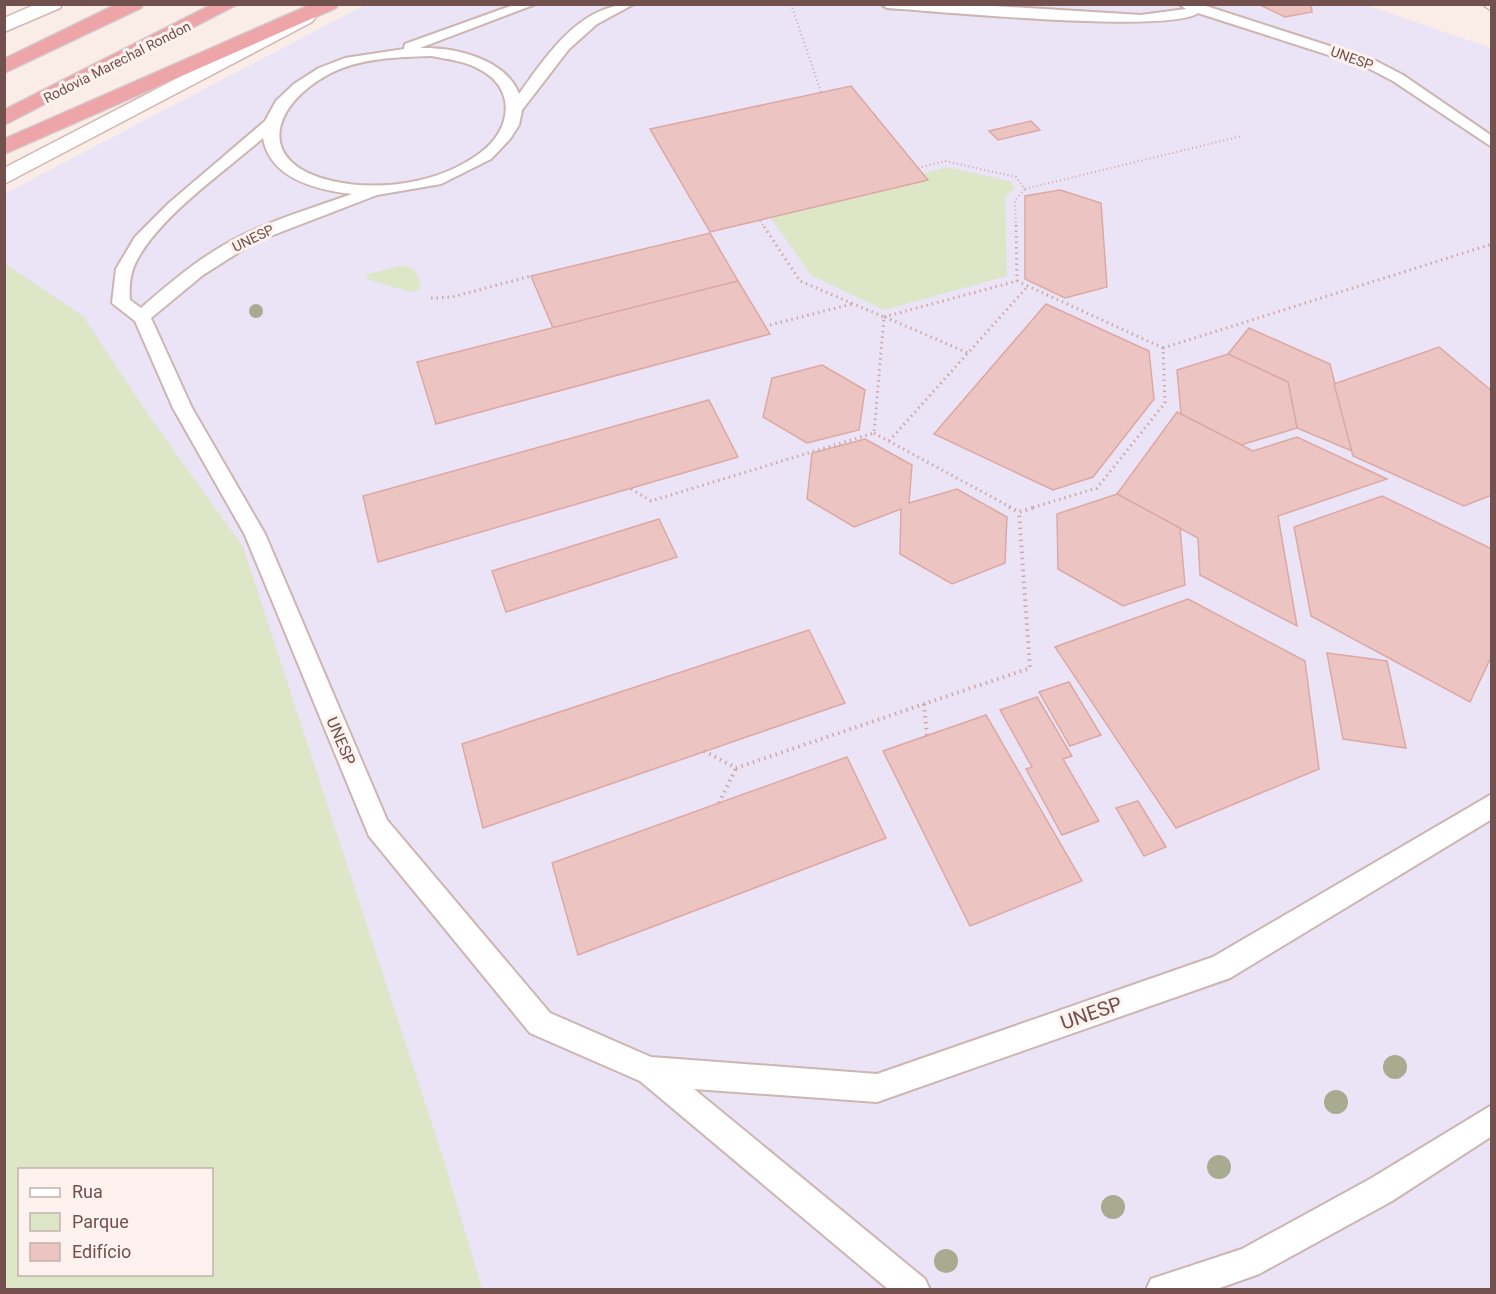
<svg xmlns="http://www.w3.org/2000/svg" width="1496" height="1294" viewBox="0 0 1496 1294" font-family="Roboto,sans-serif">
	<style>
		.education { fill: #eae4f6 }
		.green { fill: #dde6c7; fill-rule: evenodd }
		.building { fill: #ecc5c2; stroke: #dda8a4; stroke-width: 1.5 }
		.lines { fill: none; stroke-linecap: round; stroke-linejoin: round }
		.service-casing { stroke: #cdb5b1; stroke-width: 4 }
		.minor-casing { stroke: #cdb5b1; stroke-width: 3 }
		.secondary-casing { stroke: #d2b6b1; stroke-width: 3 }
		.motorway-casing { stroke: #d4caca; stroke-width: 3 }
		.path-far2 { stroke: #d1a8a5; stroke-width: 2; stroke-dasharray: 1 3; stroke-linecap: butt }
		.path-far1 { stroke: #d1a8a5; stroke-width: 3; stroke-dasharray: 1.5 4; stroke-linecap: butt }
		.path { stroke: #d1a8a5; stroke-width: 4; stroke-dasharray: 1.5 4.5; stroke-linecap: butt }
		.service { fill: #fff; fill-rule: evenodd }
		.minor { fill: #fff; fill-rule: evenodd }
		.secondary { fill: #fff; fill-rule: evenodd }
		.motorway { fill: #eda5a9; fill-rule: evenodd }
		.tree { fill: #a8ab90 }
		.labels { text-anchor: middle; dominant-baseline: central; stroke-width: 6; stroke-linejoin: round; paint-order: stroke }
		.far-street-label { font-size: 14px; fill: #71504e; stroke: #fdf2ed }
		.street-label { font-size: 16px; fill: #71504e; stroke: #fdf2ed }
		.near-street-label { font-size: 20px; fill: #71504e; stroke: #fdf2ed }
	</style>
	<rect width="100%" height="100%" fill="#faede7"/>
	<!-- education -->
	<polygon class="education" points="1363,4 1491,48 1491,1289 281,1289 212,1170 5,905 4,194 365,5"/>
	<!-- green -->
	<g class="green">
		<polygon points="947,167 1009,181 1015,188 1005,198 1007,276 884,310 811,275 771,218 927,180 922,174"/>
		<path d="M4 263 83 316 147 413 243 547 445 1164 482 1289H5ZM20 1170H212V1274H20Z"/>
		<path d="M400 266C415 266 417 273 421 286L419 290 411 292 366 279 368 274Z"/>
	</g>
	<!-- building -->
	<g class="building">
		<polygon points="1258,4 1311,4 1312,12 1285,17"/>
		<polygon points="851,86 928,180 710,232 650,129"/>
		<polygon points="1031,121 1040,130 998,140 989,131"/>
		<polygon points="1060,190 1101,203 1107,287 1065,298 1025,279 1025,196"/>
		<polygon points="710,233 738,281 553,328 531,276"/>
		<polygon points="738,281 770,334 436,424 417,362"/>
		<polygon points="1046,304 1149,351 1154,399 1093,477 1053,490 934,434"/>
		<polygon points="1249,328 1330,364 1352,451 1297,428 1288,382 1228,354"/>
		<polygon points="1439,347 1492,391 1492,495 1464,506 1353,456 1334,384"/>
		<polygon points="1228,354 1288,382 1297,428 1241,445 1181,414 1177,370"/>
		<polygon points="822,365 865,390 859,430 807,443 763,417 772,378"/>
		<polygon points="709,400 738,457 378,562 363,496"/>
		<polygon points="1177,412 1253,451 1297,437 1387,479 1278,516 1297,626 1200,575 1198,538 1117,494"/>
		<polygon points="865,439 912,465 909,503 957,489 1007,517 1005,563 952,584 900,554 901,509 854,527 807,499 812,453"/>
		<polygon points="1117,494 1180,528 1185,585 1123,606 1058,569 1057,514"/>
		<polygon points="1382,496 1492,549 1492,655 1470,702 1311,616 1294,527"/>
		<polygon points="659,519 677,557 506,612 492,571"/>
		<polygon points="1188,599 1305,661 1319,769 1176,828 1055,647"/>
		<polygon points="809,630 845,703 483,828 462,744"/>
		<polygon points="1327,653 1387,661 1406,748 1343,739"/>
		<polygon points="1069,682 1101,735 1070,746 1039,692"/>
		<polygon points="1037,697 1072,756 1063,759 1099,821 1062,835 1026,769 1032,767 1000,710"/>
		<polygon points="986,715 1082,881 970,926 883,751"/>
		<polygon points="847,757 886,838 578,955 552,863"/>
		<polygon points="1138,801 1166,847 1144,856 1116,808"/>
	</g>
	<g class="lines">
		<defs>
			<g id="service">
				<path d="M516 4H536L420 48C454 47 505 58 519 94 548 54 580 4 634 4L597 24 569 49 522 110 519 125 510 139 491 159 441 184 377 195 255 242 203 275 151 318 192 408 265 534 387 820 550 1013 651 1057 877 1074 1213 957 1492 794V819L1230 978 877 1102 694 1089 925 1279 930 1290H889L640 1081 530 1033 369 836 245 535 173 408 135 321 112 303 116 269 135 237 169 203 265 121 276 101 294 84 319 68 345 58 404 49 405 44ZM431 56C447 59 465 61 479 69 517 88 512 130 480 153 440 183 381 192 332 181 255 163 270 106 329 74 359 58 397 57 431 56ZM263 138C270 179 317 190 352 194 316 207 278 218 243 235 205 253 173 280 141 308L130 300C129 287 130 272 137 260 161 215 224 172 263 138Z"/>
				<path d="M881 4H963L1141 15 1186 9 1179 4H1207L1206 6 1376 61 1403 75 1492 136V147L1393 81 1366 67 1198 13C1169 34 937 11 887 8Z"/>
				<polygon points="1492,1105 1492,1136 1392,1201 1259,1274 1214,1290 1146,1290 1151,1279 1242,1249 1370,1179"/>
			</g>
			<polygon id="minor" points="1482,4 1492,4 1492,11"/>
			<g id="secondary">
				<polygon points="36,4 62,4 60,8 4,32 4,18"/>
				<polygon points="305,12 312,14 315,18 312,22 4,184 4,168"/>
			</g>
			<g id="motorway">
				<polygon points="117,4 143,4 141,8 4,73 4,59"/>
				<polygon points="213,4 238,4 4,125 4,110"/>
				<polygon points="312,4 338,4 336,8 4,154 4,139"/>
			</g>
		</defs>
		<!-- service casing -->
		<use href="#service" class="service-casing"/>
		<!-- minor casing -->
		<use href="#minor" class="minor-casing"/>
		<!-- secondary casing -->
		<use href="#secondary" class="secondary-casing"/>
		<!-- motorway casing -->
		<use href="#motorway" class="motorway-casing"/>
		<!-- path-far2 -->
		<g class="path-far2">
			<polyline points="791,4 821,92"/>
			<polyline points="918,168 945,161 1016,177 1025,189 1015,200 1016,227"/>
			<polyline points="1025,189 1242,136"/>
			<polyline points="760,221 764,227"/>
		</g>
		<!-- path-far1 -->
		<g class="path-far1">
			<polyline points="1016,225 1017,281"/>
			<polyline points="431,298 452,297 531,276"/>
			<polyline points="884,317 1017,281 1163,348 1165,403 1097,488 1031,508"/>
			<polyline points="885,317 968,353"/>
			<polyline points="770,325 852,304"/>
			<polyline points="1163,348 1492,244"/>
			<polyline points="874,433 1012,508"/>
			<polyline points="889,441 1028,286"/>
			<polyline points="631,489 651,501 874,433 884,317 800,281 763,225"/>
		</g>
		<!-- path -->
		<g class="path">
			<polyline points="1009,507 1019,512 1036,507"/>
			<polyline points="924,704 927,736"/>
			<polyline points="704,751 736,768 1030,668 1019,512"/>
			<polyline points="719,803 736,768"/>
		</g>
		<!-- service -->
		<use href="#service" class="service"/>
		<!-- minor -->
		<use href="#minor" class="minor"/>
		<!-- secondary -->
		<use href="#secondary" class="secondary"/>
		<!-- motorway -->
		<use href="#motorway" class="motorway"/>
	</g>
	<!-- trees -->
	<g class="tree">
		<circle cx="256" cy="311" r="7"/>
		<circle cx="1395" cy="1067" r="12"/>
		<circle cx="1336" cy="1102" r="12"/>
		<circle cx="1219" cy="1167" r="12"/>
		<circle cx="1113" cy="1207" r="12"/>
		<circle cx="946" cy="1261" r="12"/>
	</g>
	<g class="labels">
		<!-- far-street labels -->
		<g class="far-street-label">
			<text transform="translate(1352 58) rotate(20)">UNESP</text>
			<text transform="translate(117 62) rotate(-27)">Rodovia Marechal Rondon</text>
			<text transform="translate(253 238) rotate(-26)">UNESP</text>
		</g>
		<!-- street labels -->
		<g class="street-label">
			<text transform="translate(341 741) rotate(67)">UNESP</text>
		</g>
		<!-- near-street labels -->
		<g class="near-street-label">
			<text transform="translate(1091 1013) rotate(-19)">UNESP</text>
		</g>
	</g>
	<!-- border -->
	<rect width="1496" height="1294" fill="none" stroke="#71504e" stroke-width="12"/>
	<!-- legend -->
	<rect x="18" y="1168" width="195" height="108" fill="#fdf2ed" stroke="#c5b1ad" stroke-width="1.5"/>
	<rect x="30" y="1188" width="30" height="9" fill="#ffffff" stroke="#c5b1ad" stroke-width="1.5"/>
	<text x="72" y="1198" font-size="18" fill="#71504e">Rua</text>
	<rect x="30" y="1213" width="30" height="18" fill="#dde6c7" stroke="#c5b1ad" stroke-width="1.5"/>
	<text x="72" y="1228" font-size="18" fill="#71504e">Parque</text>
	<rect x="30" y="1243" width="30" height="18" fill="#ecc5c2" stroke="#c5b1ad" stroke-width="1.5"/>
	<text x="72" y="1258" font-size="18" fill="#71504e">Edifício</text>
</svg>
